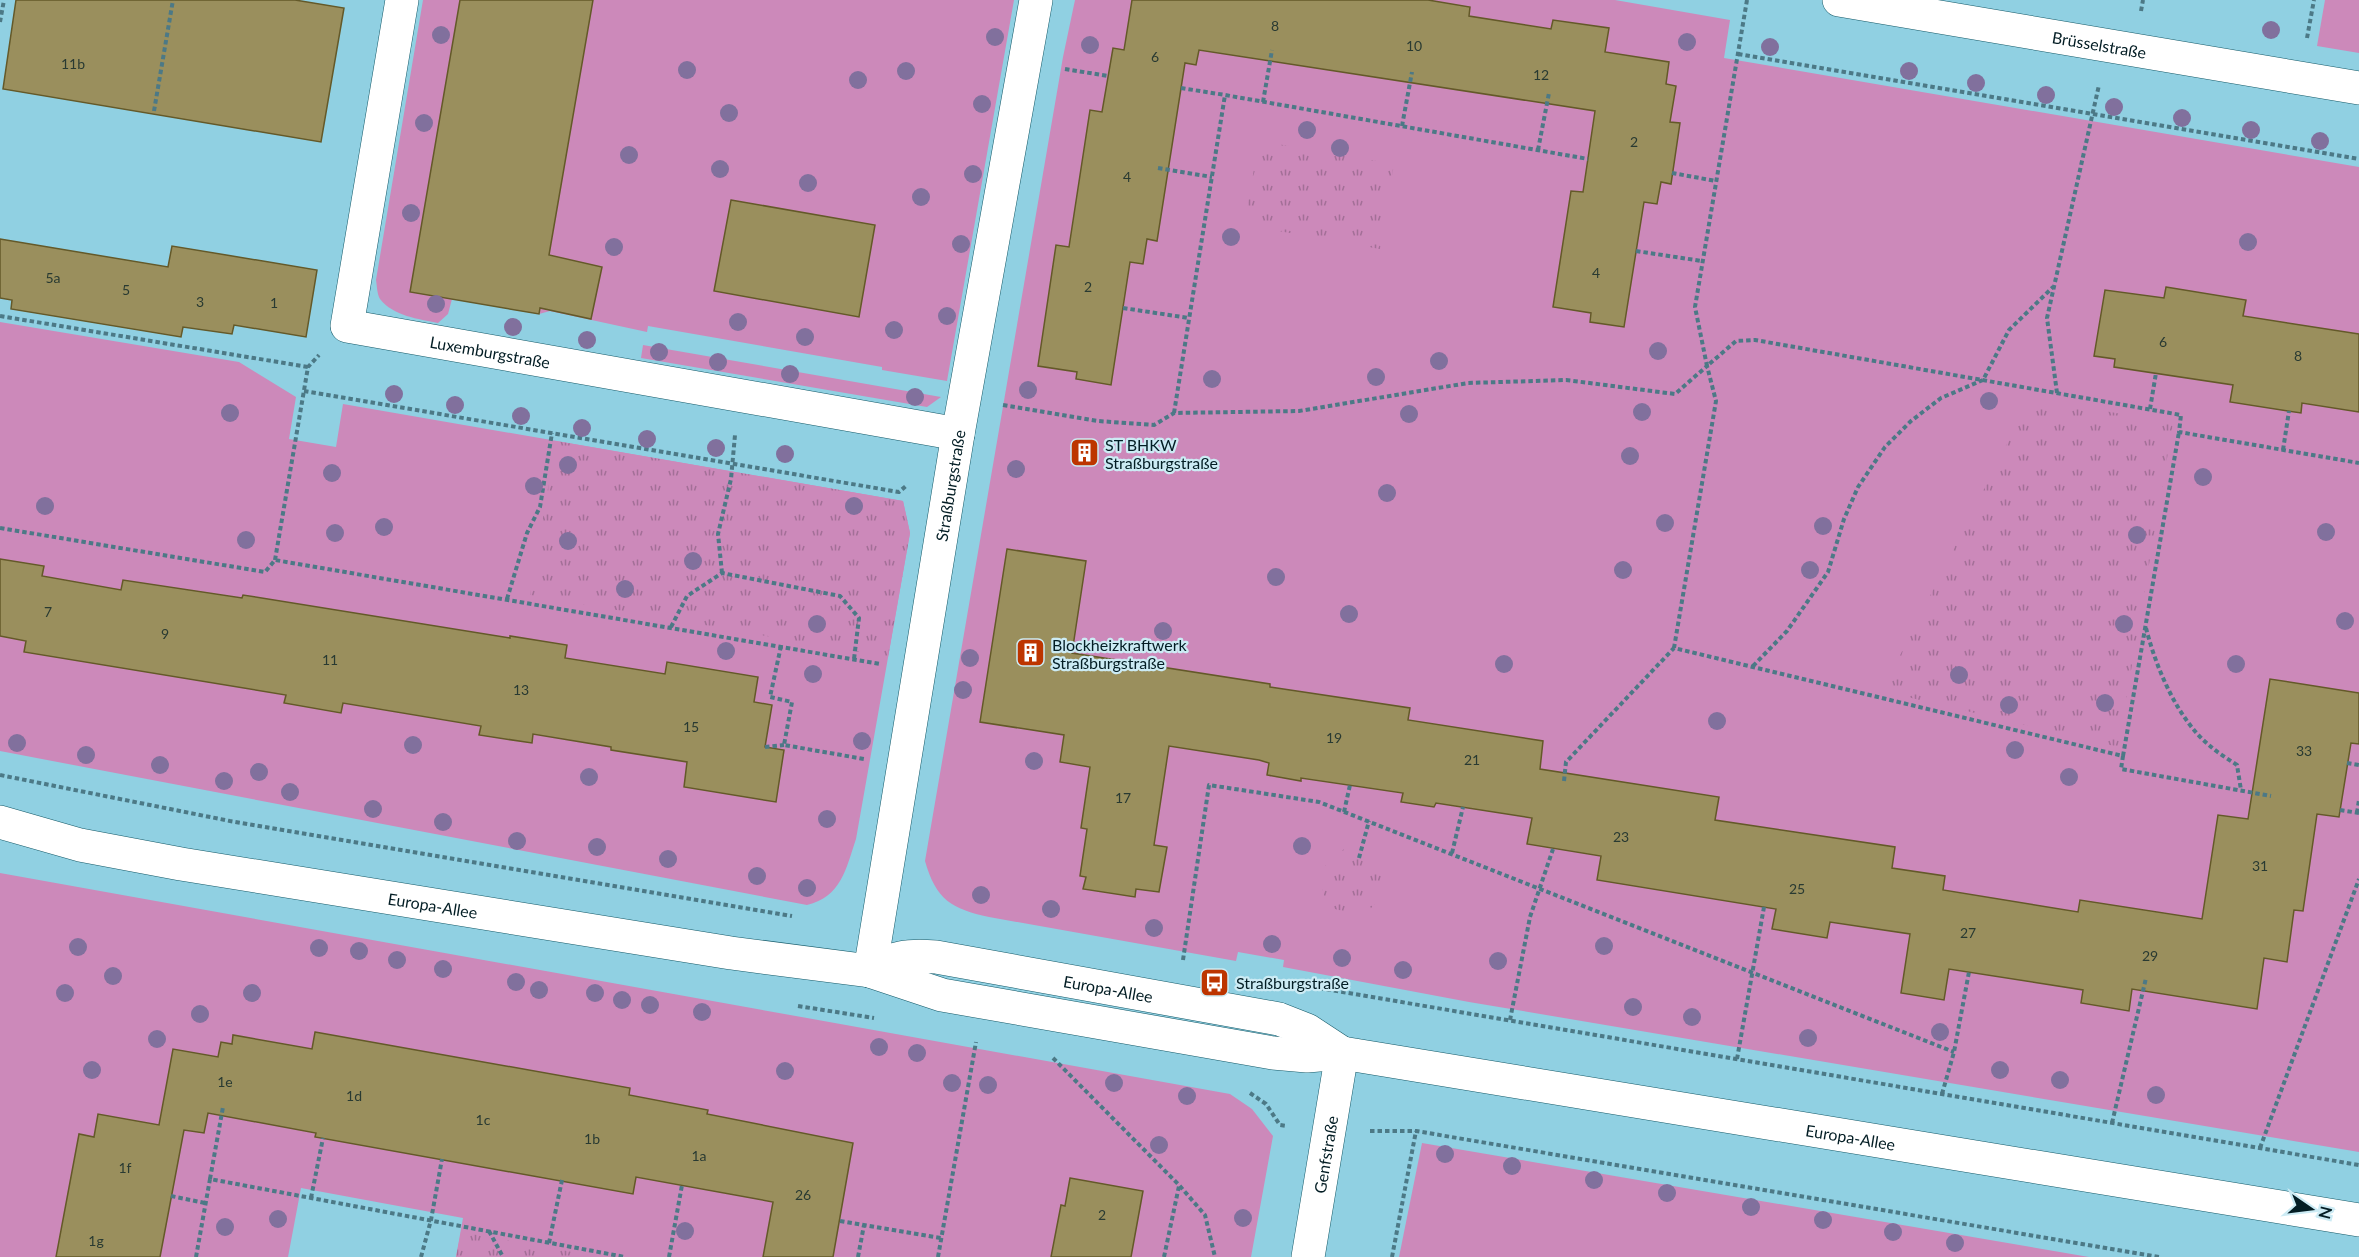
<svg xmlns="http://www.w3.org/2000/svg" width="2359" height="1257" viewBox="0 0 2359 1257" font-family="Lato,sans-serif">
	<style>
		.grass { fill: #cc89ba }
		.park { fill: url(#park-tufts) }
		.building { fill: #9a8f5d; stroke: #645929; stroke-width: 1.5 }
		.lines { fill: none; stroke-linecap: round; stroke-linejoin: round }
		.minor-casing { stroke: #145968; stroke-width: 34 }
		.path { stroke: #4c7986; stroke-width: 4; stroke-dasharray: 4.5 3; stroke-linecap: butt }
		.minor { stroke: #fff; stroke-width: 33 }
		.tree { fill: #81709d }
		.labels { text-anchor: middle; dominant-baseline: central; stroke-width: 4.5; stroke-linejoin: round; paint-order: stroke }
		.number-label { font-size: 14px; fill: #293a32 }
		.street-label { font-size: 16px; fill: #031d24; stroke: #ccebf4 }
		.poi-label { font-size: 16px; fill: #031d24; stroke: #ccebf4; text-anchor: start }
	</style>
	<defs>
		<pattern id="park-tufts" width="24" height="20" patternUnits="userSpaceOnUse" patternTransform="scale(1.5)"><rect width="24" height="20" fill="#cc89ba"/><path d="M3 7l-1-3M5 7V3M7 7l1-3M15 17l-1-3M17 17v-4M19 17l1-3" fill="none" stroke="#a36f97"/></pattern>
	</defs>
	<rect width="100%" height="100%" fill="#90d0e2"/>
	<!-- grass -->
	<g class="grass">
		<path d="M423 0H461L452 299 448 314 438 323C419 319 393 316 380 299 377 294 377 286 376 280Z"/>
		<polygon points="593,0 1014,0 947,381 882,370 882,367 648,326 647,332 550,311 539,314"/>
		<path d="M1075 0H1615L1730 20 1724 58 2359 167V1152L1469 1002 1283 967 1284 960 1238 952 1236 961 989 917C952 909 936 900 925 861L1063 57Z"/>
		<polygon points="2325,0 2359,0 2359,53 2317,46"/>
		<path d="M0 322 239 362 296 397 289 439 336 447 343 404 903 501 910 533 856 839C846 869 841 897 807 905L0 751Z"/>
		<polygon points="643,345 941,397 927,407 641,358"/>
		<polygon points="0,873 1230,1094 1252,1109 1273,1136 1251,1257 456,1257 463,1218 301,1188 288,1257 0,1257"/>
		<polygon points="1422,1143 2089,1257 1399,1257"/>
	</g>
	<!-- park -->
	<g class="park">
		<polygon points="1259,141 1394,164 1380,249 1244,225"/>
		<polygon points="2030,398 2173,423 2118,747 1882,691"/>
		<polygon points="556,441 903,501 910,533 888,657 530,595"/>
		<polygon points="1344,849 1380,861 1388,891 1363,916 1327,907 1318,872"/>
		<polygon points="461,1232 600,1257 456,1257"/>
	</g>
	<!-- building -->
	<g class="building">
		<polygon points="16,0 295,0 344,8 321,142 3,89"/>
		<polygon points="460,0 593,0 549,255 602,267 591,319 540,308 539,314 410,292"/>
		<polygon points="1132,0 1428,0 1470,7 1469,16 1551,29 1553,20 1609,28 1605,52 1669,62 1666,84 1676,86 1670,122 1680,123 1671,184 1661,182 1657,204 1644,202 1624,327 1590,322 1591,313 1553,307 1571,191 1583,192 1595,111 1199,50 1196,65 1185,63 1157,241 1147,239 1143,264 1130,262 1111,385 1076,379 1077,372 1038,366 1056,245 1069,247 1090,110 1102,112 1113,48 1124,50"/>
		<polygon points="731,200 875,225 859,317 714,291"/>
		<polygon points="0,239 168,267 172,246 317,270 306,337 234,325 232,334 183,327 181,337 11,309 12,300 0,298"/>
		<polygon points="2166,287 2246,300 2243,316 2359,334 2359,412 2302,403 2301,413 2230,402 2233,385 2114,367 2115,359 2094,356 2105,290 2164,298"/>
		<polygon points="1007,549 1086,561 1072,653 1270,684 1270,687 1410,708 1408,720 1543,741 1540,769 1719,797 1715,820 1895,847 1892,868 1945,876 1943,890 2078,912 2080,900 2202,919 2218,815 2248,819 2270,679 2359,693 2359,744 2351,743 2339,817 2317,814 2303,911 2294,910 2287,962 2264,958 2257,1009 2132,989 2129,1011 2081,1003 2083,990 1949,969 1944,1000 1901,993 1910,934 1830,922 1827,938 1772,929 1776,909 1597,880 1601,856 1527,844 1532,818 1436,803 1434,807 1401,802 1403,793 1301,778 1301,781 1267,775 1269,763 1259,760 1169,746 1154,845 1167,847 1159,892 1136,889 1135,897 1083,889 1086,877 1080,876 1087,829 1081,828 1090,767 1060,762 1064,735 980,722"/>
		<polygon points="0,559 44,566 42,576 121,590 123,580 242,598 243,595 510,638 510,636 567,645 565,658 665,674 667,662 758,677 754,702 772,705 765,747 784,750 776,802 684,787 687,762 611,750 611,747 533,734 532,743 479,735 481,726 343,703 341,713 284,703 286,695 24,652 26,641 0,636"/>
		<polygon points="315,1032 630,1088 629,1095 708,1110 707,1114 853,1143 833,1257 763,1257 773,1202 636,1177 633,1194 315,1137 316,1133 208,1113 204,1133 184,1130 160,1257 56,1257 79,1134 94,1137 98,1114 159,1125 173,1049 218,1057 221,1042 232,1044 233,1035 312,1049"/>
		<polygon points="1070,1178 1143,1191 1131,1257 1051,1257 1061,1205 1065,1206"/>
	</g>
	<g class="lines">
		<defs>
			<g id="minor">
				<path id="s1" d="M402 0 347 326 958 434"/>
				<path id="s2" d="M1839 0 2359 88"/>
				<path id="s3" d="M0 822 80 845 181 864 731 953 870 971 942 995 1273 1053 1307 1056 1342 1053 2359 1220"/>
				<path id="s4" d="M870 971 958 434 1036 0"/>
				<path id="s5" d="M870 971C894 956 908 955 936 957L1279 1019 1307 1030 1342 1053"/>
				<path id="s6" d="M1308 1257 1342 1053"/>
			</g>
		</defs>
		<!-- minor casing -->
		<use href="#minor" class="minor-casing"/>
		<!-- path -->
		<g class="path">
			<polyline points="1747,0 1695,307 1707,366 1736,341 1755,340 2181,415 2179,432 2359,463"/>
			<polyline points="2141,11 2143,0"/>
			<polyline points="0,22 4,0"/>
			<polyline points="2307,38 2314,0"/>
			<polyline points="1738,54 2359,159"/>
			<polyline points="1065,69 1108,76"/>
			<polyline points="1181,88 1225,95"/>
			<polyline points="1263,102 1272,50"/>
			<polyline points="154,111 173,0"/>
			<polyline points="1402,126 1412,72"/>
			<polyline points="1538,150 1549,93"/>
			<polyline points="1158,168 1212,177"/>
			<polyline points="1672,173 1716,181"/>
			<polyline points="1636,251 1702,261"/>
			<polyline points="1123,308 1189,318"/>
			<polyline points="0,316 308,367"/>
			<polyline points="304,391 899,492 907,485"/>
			<polyline points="2057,393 2047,318 2099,85"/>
			<polyline points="1003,405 1098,421 1154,425 1174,413 1299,411 1468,383 1566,380 1675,394 1707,366 1716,401 1674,648"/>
			<polyline points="2150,409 2156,373"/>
			<polyline points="1174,413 1225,95 1588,159"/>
			<polyline points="2283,450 2289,411"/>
			<polyline points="0,528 265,572 275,560 880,664"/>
			<polyline points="275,560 308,367 319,355"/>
			<polyline points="722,573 718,534 731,479 735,435"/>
			<polyline points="507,599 527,533 540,507 552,433"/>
			<polyline points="671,627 687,596 722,573 840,596 859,618 854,659"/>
			<path d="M2146 628C2156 668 2178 720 2210 746 2218 753 2228 759 2237 765L2241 790"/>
			<polyline points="781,646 770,697 792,702 784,745 864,759"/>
			<polyline points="1753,666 1787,631 1828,572 1844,519 1858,487 1885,447 1911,421 1941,398 1983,380 2009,330 2053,287"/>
			<polyline points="765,747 784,745"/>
			<polyline points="2123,756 2179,432"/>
			<polyline points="2347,763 2359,765"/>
			<polyline points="0,775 230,821 792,916"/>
			<polyline points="1564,781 1566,762 1674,648 2123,756 2121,769 2271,796"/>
			<polyline points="2340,810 2359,813"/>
			<polyline points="1344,812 1350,785"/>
			<polyline points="2357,813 2359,800"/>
			<polyline points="1452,853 1463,807"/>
			<polyline points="1359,858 1369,821"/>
			<polyline points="1183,960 1209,785 1319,802 1954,1052"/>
			<polyline points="1319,988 2359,1165"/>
			<polyline points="798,1006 874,1018"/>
			<polyline points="1510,1020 1530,917 1553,849"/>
			<polyline points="1053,1058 1179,1185 1205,1215 1215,1257"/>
			<polyline points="1737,1059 1764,907"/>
			<polyline points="1250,1093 1266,1104 1280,1125 1287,1126"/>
			<polyline points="1942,1094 1954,1052 1969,972"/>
			<polyline points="2112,1123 2146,978"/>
			<polyline points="1370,1131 1416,1131 2159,1257"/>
			<polyline points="2260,1148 2359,879"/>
			<polyline points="210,1179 223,1107"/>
			<polyline points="171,1196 205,1203"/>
			<polyline points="311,1198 323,1138"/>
			<polyline points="840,1221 941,1238"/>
			<polyline points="489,1231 503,1257"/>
			<polyline points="549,1243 562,1180"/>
			<polyline points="196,1257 210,1179 625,1257"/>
			<polyline points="421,1257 431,1220 442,1159"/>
			<polyline points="669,1257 682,1185"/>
			<polyline points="858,1257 864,1225"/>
			<polyline points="938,1257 976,1042"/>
			<polyline points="1164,1257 1179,1186"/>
			<polyline points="1392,1257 1416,1131"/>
		</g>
		<!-- minor -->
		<use href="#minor" class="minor"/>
	</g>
	<!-- trees -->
	<g class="tree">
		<circle cx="2271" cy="30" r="9"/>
		<circle cx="441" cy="35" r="9"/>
		<circle cx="995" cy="37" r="9"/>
		<circle cx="1687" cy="42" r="9"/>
		<circle cx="1090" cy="45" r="9"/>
		<circle cx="1770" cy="47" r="9"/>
		<circle cx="687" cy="70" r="9"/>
		<circle cx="906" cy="71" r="9"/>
		<circle cx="1909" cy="71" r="9"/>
		<circle cx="858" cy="80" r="9"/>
		<circle cx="1976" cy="83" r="9"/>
		<circle cx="2046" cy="95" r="9"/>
		<circle cx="982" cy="104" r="9"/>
		<circle cx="2114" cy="107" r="9"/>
		<circle cx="729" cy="113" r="9"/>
		<circle cx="2182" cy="118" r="9"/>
		<circle cx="424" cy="123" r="9"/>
		<circle cx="1307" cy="130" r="9"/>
		<circle cx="2251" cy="130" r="9"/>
		<circle cx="2320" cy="141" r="9"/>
		<circle cx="1340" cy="148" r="9"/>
		<circle cx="629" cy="155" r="9"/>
		<circle cx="720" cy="169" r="9"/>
		<circle cx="973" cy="174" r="9"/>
		<circle cx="808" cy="183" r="9"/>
		<circle cx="921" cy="197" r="9"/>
		<circle cx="411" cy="213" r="9"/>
		<circle cx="1231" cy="237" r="9"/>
		<circle cx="2248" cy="242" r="9"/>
		<circle cx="961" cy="244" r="9"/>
		<circle cx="614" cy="247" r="9"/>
		<circle cx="436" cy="304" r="9"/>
		<circle cx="947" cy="316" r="9"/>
		<circle cx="738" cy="322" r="9"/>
		<circle cx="513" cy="327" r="9"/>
		<circle cx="894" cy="330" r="9"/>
		<circle cx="805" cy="337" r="9"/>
		<circle cx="587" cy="340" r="9"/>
		<circle cx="1658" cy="351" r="9"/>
		<circle cx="659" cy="352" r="9"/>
		<circle cx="1439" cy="361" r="9"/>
		<circle cx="718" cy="362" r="9"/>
		<circle cx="790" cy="374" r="9"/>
		<circle cx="1376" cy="377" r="9"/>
		<circle cx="1212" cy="379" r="9"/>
		<circle cx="1028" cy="390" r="9"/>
		<circle cx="394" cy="394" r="9"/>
		<circle cx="915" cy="397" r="9"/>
		<circle cx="1989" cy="401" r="9"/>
		<circle cx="455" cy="405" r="9"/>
		<circle cx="1642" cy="412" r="9"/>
		<circle cx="230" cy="413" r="9"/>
		<circle cx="1409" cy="414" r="9"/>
		<circle cx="521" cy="416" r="9"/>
		<circle cx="582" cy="428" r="9"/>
		<circle cx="647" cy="439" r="9"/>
		<circle cx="716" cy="448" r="9"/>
		<circle cx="785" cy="454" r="9"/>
		<circle cx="1630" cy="456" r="9"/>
		<circle cx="568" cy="465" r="9"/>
		<circle cx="1016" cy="469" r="9"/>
		<circle cx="332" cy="473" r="9"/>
		<circle cx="2203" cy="477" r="9"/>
		<circle cx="534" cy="486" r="9"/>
		<circle cx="1387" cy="493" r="9"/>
		<circle cx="45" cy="506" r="9"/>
		<circle cx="854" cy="506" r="9"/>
		<circle cx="1665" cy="523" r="9"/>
		<circle cx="1823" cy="526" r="9"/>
		<circle cx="384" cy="527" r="9"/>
		<circle cx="2326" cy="532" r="9"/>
		<circle cx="335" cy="533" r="9"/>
		<circle cx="2137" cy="535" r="9"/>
		<circle cx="246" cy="540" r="9"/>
		<circle cx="568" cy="541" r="9"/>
		<circle cx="693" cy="561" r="9"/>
		<circle cx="1623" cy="570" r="9"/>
		<circle cx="1810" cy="570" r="9"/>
		<circle cx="1276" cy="577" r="9"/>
		<circle cx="625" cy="589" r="9"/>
		<circle cx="1349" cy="614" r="9"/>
		<circle cx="2345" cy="621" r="9"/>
		<circle cx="817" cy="624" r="9"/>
		<circle cx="2124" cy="624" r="9"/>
		<circle cx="1163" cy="631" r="9"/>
		<circle cx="726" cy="651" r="9"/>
		<circle cx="970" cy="658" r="9"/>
		<circle cx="1504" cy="664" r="9"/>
		<circle cx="2236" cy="664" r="9"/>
		<circle cx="813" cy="674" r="9"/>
		<circle cx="1959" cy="675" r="9"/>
		<circle cx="963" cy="690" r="9"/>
		<circle cx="2105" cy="703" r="9"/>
		<circle cx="2009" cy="705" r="9"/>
		<circle cx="1717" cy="721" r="9"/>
		<circle cx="862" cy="741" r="9"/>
		<circle cx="17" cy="743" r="9"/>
		<circle cx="413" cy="745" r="9"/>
		<circle cx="2015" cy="750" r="9"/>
		<circle cx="86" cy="755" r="9"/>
		<circle cx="1034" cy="761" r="9"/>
		<circle cx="160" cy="765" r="9"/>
		<circle cx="259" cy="772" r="9"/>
		<circle cx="589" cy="777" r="9"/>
		<circle cx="2069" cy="777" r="9"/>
		<circle cx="224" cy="781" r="9"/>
		<circle cx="290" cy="792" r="9"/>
		<circle cx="373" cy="809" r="9"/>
		<circle cx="827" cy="819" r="9"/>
		<circle cx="443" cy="822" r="9"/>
		<circle cx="517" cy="841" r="9"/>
		<circle cx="1302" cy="846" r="9"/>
		<circle cx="597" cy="847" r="9"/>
		<circle cx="668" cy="859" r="9"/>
		<circle cx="757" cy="876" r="9"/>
		<circle cx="807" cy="888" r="9"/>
		<circle cx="981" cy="895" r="9"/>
		<circle cx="1051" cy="909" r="9"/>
		<circle cx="1154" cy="928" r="9"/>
		<circle cx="1272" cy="944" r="9"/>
		<circle cx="1604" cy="946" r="9"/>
		<circle cx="78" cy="947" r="9"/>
		<circle cx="319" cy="948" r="9"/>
		<circle cx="359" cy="951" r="9"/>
		<circle cx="1342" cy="958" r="9"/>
		<circle cx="397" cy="960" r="9"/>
		<circle cx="1498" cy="961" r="9"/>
		<circle cx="443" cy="969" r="9"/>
		<circle cx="1403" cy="970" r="9"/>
		<circle cx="113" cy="976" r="9"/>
		<circle cx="516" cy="982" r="9"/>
		<circle cx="539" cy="990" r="9"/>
		<circle cx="65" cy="993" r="9"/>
		<circle cx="252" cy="993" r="9"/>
		<circle cx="595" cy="993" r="9"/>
		<circle cx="622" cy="1000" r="9"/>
		<circle cx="650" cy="1005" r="9"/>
		<circle cx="1633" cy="1007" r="9"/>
		<circle cx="702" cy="1012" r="9"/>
		<circle cx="200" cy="1014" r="9"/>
		<circle cx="1692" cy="1017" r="9"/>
		<circle cx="1940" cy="1032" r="9"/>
		<circle cx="1808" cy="1038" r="9"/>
		<circle cx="157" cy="1039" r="9"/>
		<circle cx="879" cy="1047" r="9"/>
		<circle cx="917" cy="1053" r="9"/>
		<circle cx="92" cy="1070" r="9"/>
		<circle cx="2000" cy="1070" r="9"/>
		<circle cx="785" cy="1071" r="9"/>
		<circle cx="2060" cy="1080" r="9"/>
		<circle cx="952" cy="1083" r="9"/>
		<circle cx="1114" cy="1083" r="9"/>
		<circle cx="988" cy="1085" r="9"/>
		<circle cx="2156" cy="1095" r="9"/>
		<circle cx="1187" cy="1096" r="9"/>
		<circle cx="1159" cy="1145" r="9"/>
		<circle cx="1445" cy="1154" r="9"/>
		<circle cx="1512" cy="1166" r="9"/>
		<circle cx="1594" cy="1180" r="9"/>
		<circle cx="1667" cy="1193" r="9"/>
		<circle cx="1751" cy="1207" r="9"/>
		<circle cx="1243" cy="1218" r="9"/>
		<circle cx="278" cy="1219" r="9"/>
		<circle cx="1823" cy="1220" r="9"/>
		<circle cx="225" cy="1227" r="9"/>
		<circle cx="685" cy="1231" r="9"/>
		<circle cx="1893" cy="1232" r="9"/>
		<circle cx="1955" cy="1243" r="9"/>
	</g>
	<!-- icons -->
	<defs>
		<symbol id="building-square" viewBox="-11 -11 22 22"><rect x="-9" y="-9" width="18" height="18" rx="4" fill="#bd3500" stroke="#ccebf4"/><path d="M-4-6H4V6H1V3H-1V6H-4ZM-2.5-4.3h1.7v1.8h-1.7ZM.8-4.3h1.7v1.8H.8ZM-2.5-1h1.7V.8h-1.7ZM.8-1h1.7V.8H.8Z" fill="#fff"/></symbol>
		<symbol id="bus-square" viewBox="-11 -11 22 22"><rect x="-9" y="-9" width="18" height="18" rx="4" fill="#bd3500" stroke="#ccebf4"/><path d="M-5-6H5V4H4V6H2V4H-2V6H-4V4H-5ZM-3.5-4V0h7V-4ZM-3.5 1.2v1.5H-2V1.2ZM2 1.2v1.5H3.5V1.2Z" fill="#fff"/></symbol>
	</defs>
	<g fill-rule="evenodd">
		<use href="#building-square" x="1068" y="436" width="33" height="33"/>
		<use href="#building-square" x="1014" y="636" width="33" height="33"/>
		<use href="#bus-square" x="1198" y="966" width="33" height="33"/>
	</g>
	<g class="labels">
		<!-- number labels -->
		<g class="number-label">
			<text x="1275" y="25">8</text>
			<text x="1414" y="45">10</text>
			<text x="1155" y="56">6</text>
			<text x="73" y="63">11b</text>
			<text x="1541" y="74">12</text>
			<text x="1634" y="141">2</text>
			<text x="1127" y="176">4</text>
			<text x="1596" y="272">4</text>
			<text x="53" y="277">5a</text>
			<text x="1088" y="286">2</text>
			<text x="126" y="289">5</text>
			<text x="200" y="301">3</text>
			<text x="274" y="302">1</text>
			<text x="2163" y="341">6</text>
			<text x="2298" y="355">8</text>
			<text x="48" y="611">7</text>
			<text x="165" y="633">9</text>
			<text x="330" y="659">11</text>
			<text x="521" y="689">13</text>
			<text x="691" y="726">15</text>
			<text x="1334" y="737">19</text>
			<text x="2304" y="750">33</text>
			<text x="1472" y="759">21</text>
			<text x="1123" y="797">17</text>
			<text x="1621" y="836">23</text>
			<text x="2260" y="865">31</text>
			<text x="1797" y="888">25</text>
			<text x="1968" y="932">27</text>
			<text x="2150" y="955">29</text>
			<text x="225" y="1081">1e</text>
			<text x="354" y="1095">1d</text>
			<text x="483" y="1119">1c</text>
			<text x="592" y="1138">1b</text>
			<text x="699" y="1155">1a</text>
			<text x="125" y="1167">1f</text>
			<text x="803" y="1194">26</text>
			<text x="1102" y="1214">2</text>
			<text x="96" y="1240">1g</text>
		</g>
		<!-- street labels -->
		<g class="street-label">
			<text stroke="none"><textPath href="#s2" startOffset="264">Brüsselstraße</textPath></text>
			<text stroke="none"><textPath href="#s1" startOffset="476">Luxemburgstraße</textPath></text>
			<text stroke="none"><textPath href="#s4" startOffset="492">Straßburgstraße</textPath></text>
			<text stroke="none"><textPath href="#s3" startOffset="441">Europa-Allee</textPath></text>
			<text stroke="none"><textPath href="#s5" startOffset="244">Europa-Allee</textPath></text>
			<text stroke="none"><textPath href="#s3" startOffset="1880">Europa-Allee</textPath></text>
			<text stroke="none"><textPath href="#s6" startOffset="104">Genfstraße</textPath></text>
		</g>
		<!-- poi labels -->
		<g class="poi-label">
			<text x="1105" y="444">ST BHKW<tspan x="1105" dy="18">Straßburgstraße</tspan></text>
			<text x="1052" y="644">Blockheizkraftwerk<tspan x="1052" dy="18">Straßburgstraße</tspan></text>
			<text x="1236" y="982">Straßburgstraße</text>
		</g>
	</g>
	<!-- north arrow -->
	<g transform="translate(2311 1209) rotate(104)" stroke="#ccebf4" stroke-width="4.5" paint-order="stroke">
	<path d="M0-4.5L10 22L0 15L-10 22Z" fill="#031d24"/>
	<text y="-9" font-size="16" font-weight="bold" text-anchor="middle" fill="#031d24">N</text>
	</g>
</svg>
